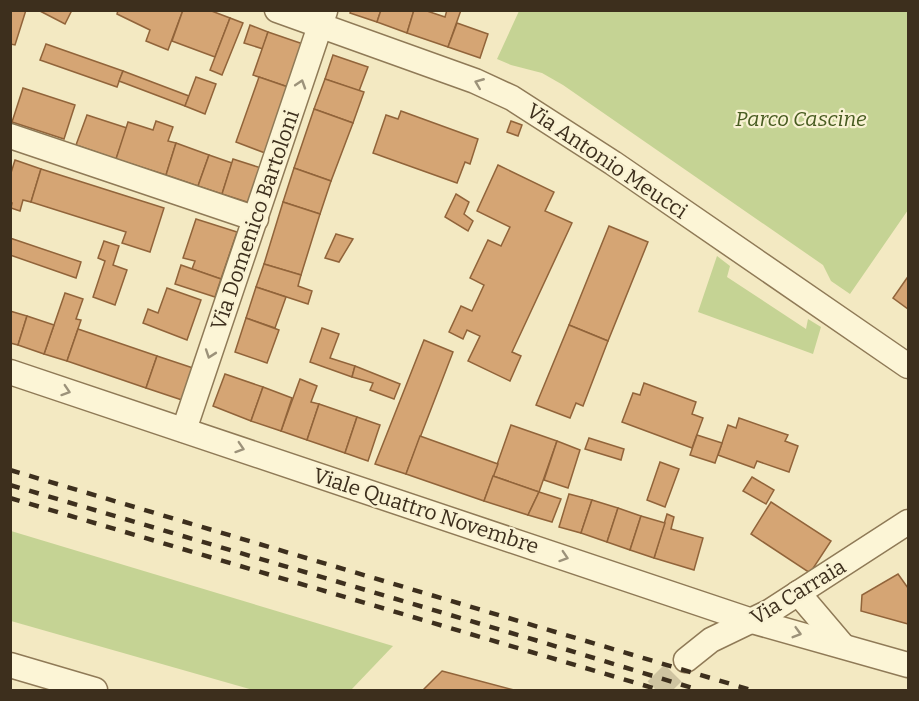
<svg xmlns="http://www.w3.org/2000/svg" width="919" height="701" viewBox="0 0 919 701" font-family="Bitter,serif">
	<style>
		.green { fill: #c5d394 }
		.building { fill: #d5a574; stroke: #91643a; stroke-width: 1.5 }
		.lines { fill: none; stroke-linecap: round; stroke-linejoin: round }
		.minor-tunnel { stroke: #cfc4a1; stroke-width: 24; stroke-dasharray: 24 12; stroke-linecap: butt }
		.minor-casing { stroke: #8f7a57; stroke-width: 27 }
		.minor { stroke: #fcf5d6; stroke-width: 24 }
		.rail { stroke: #3d2f1d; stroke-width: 4.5; stroke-dasharray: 10 10; stroke-linecap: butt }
		.oneway { stroke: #9c927a }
		.labels { text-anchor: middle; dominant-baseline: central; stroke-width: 4.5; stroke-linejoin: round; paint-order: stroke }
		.park-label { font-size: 21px; font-style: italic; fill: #485c21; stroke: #f9f2d3 }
		.street-label { font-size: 21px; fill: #3d2f1d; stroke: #f9f2d3 }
	</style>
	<rect width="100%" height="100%" fill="#f3e9c2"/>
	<!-- green -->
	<g class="green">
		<polygon points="519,11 908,11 908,210 850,294 831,281 823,265 563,85 542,73 511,65 497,59"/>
		<polygon points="717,256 730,266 727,277 806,329 808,319 821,327 813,354 698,312"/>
		<polygon points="11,531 393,646 351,690 253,690 11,621"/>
	</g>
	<!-- building -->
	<g class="building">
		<polygon points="10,10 26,10 15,45 10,44"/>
		<polygon points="38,10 72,10 65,24"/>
		<polygon points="118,10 183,10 168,50 146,41 150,30 117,14"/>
		<polygon points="183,10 209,10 230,18 215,57 172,41"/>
		<polygon points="351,10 381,10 377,22 350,13"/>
		<polygon points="381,10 414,10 407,33 377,22"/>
		<polygon points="414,10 424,10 445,17 447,10 461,10 448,47 407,33"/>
		<polygon points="230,18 243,23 222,75 210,70"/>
		<polygon points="457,23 488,34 480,58 448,47"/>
		<polygon points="250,25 268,32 263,49 244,43"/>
		<polygon points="268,32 303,44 288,87 253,75"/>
		<polygon points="46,44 123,71 117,87 40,60"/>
		<polygon points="333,55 368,67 359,91 325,79"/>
		<polygon points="123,71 189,96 185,106 119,81"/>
		<polygon points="196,77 216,84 205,114 185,106"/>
		<polygon points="259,77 288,87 265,153 236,142"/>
		<polygon points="325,79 364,92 353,123 314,109"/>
		<polygon points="23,88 75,105 64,139 12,122"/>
		<polygon points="314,109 353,123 331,181 294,168"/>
		<polygon points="401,111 478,139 470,164 465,162 457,183 373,153 386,115 398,119"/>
		<polygon points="87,115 127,128 116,159 76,145"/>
		<polygon points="156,121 173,127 168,141 176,143 166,175 116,159 128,122 153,130"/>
		<polygon points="511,121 522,125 518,136 507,132"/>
		<polygon points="176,143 209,155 198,186 166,175"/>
		<polygon points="209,155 232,163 222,194 198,186"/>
		<polygon points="233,159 261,168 250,203 222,194"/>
		<polygon points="15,160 41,169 31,202 23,200 20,211 11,208 12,203 10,202 10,176"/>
		<polygon points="498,165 554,192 545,211 572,223 512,352 521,356 510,381 468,361 480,336 467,330 463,339 449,332 461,306 472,311 484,285 470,278 488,240 501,246 510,227 477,211"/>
		<polygon points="294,168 331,181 320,214 283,202"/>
		<polygon points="41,169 164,208 150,252 122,243 126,232 31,202"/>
		<polygon points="456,194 469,202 464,214 473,221 468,231 445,217"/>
		<polygon points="283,202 320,214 301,275 264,264"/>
		<polygon points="196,219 237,232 221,279 192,269 195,261 183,258"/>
		<polygon points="609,226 648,242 608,341 569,325"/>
		<polygon points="336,234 353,239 339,262 325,258"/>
		<polygon points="10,238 81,262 76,278 10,255"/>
		<polygon points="104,241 119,246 113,265 127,270 115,305 93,297 105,261 98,258"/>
		<polygon points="264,264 301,275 298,286 312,291 308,304 256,287"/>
		<polygon points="181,265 221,279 215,297 175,284"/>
		<polygon points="907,278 908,279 908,309 893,298"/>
		<polygon points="256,287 286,297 275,328 246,318"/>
		<polygon points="167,288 201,300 187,340 143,323 148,309 158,313"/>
		<polygon points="65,293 83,299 76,319 81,320 67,361 44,354"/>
		<polygon points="10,311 27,316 18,345 10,343"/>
		<polygon points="27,316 54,325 44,354 18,345"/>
		<polygon points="246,318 279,330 267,363 235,352"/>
		<polygon points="569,325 608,341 583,406 576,403 570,418 536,405"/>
		<polygon points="322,328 339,334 330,358 355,366 352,377 310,362"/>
		<polygon points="78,329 157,356 146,388 67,361"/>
		<polygon points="424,340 453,352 406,474 375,464"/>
		<polygon points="157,356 193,368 182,400 146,388"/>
		<polygon points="355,366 400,384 394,399 370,390 373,383 352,377"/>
		<polygon points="225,374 263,387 251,421 213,406"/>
		<polygon points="300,379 317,386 311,402 319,404 307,440 281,431"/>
		<polygon points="644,383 696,402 692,414 703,418 692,448 622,422 633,393 640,395"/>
		<polygon points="263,387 292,398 281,431 251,421"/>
		<polygon points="319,404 357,417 345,453 307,440"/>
		<polygon points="357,417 380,425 368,461 345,453"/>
		<polygon points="739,418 788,435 785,441 798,446 789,472 757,461 754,468 718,455 728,425 736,428"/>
		<polygon points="511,425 557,441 539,492 493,476"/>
		<polygon points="697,435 722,443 715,463 690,455"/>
		<polygon points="420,436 498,464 484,501 406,474"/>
		<polygon points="589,438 624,449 621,460 585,449"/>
		<polygon points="557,441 580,450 568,488 544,480"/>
		<polygon points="660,462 679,469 665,507 647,500"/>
		<polygon points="493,476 539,492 528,515 484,501"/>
		<polygon points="752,477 774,490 766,504 743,491"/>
		<polygon points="539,492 561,499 552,522 528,515"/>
		<polygon points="569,494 592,500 581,533 559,527"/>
		<polygon points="592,500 618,508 607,542 581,533"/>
		<polygon points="771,502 831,541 810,573 751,534"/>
		<polygon points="618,508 641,516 630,550 607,542"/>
		<polygon points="667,514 674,517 671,529 703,538 694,570 654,558"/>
		<polygon points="641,516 665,523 654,558 630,550"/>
		<polygon points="898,574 908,588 908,624 861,611 862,595"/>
		<polygon points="442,671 514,690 423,690"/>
	</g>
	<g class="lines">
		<!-- minor-tunnel -->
		<polyline class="minor-tunnel" points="656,690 686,660"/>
		<defs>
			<g id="minor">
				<polyline points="277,10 475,81 512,98 613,163 908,366"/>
				<polyline points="10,136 256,219"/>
				<polyline points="10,372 752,621 908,665"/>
				<polyline points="184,430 325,11"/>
				<polyline points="798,593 843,646"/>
				<polyline points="686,660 711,640 769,612 908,522"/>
				<polyline points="10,665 95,690"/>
			</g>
		</defs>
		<!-- minor casing -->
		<use href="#minor" class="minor-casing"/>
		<!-- minor -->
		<use href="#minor" class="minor"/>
		<!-- rail -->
		<g class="rail">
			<polyline points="10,470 751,690"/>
			<polyline points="10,485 535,640 699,690"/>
			<polyline points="10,498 660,690"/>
		</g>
	</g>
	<!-- one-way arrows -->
	<defs><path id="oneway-chevron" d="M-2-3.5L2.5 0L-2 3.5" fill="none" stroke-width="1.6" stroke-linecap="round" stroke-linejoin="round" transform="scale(1.5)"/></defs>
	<g class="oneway">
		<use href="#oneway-chevron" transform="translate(479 83) rotate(-158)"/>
		<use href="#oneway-chevron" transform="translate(301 84) rotate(-72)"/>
		<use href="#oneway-chevron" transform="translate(210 354) rotate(109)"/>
		<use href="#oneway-chevron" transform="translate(66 391) rotate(18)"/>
		<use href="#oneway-chevron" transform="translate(240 448) rotate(18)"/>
		<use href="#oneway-chevron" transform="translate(564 557) rotate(18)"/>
		<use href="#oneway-chevron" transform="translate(797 633) rotate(16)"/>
	</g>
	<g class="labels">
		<!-- park labels -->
		<g class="park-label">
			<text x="801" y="119">Parco Cascine</text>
		</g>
		<!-- street labels -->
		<g class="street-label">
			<text transform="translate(607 161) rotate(34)">Via Antonio Meucci</text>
			<text transform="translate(255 220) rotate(-71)">Via Domenico Bartoloni</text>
			<text transform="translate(426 511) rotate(18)">Viale Quattro Novembre</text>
			<text transform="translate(798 592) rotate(-31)">Via Carraia</text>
		</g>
	</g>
	<!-- border -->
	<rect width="919" height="701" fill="none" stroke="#3d2f1d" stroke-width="24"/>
</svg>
